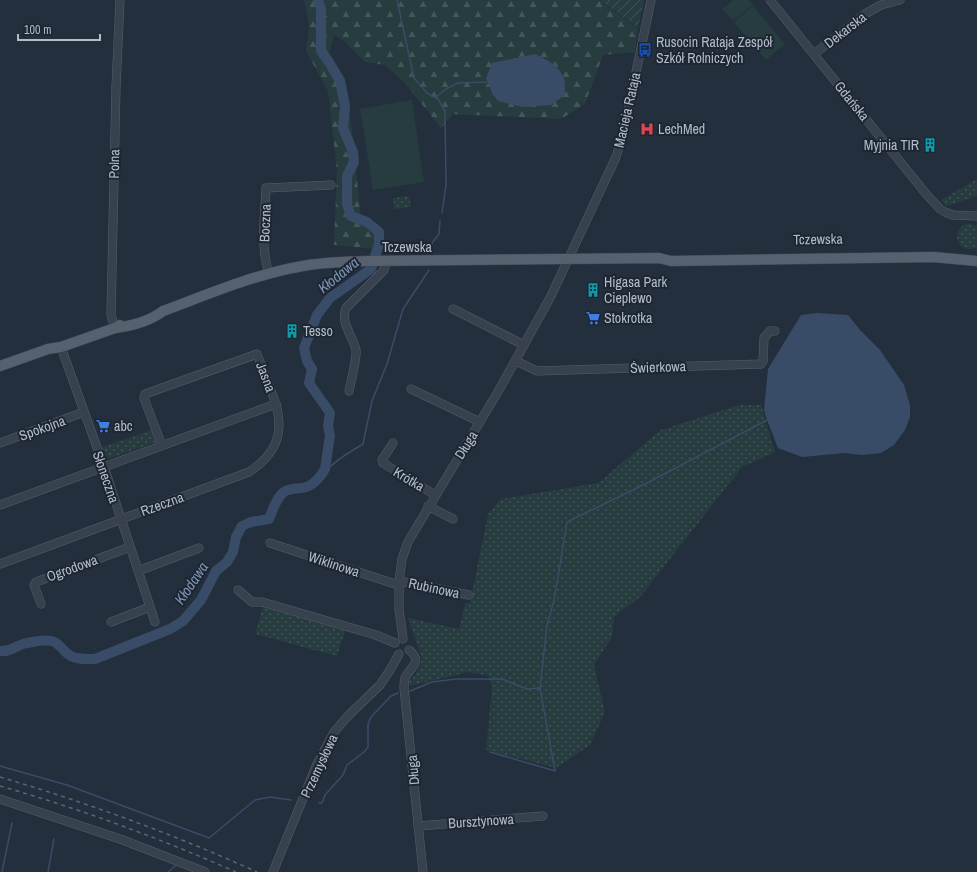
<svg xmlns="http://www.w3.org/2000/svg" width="977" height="872" viewBox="0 0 977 872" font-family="'Archivo Narrow',sans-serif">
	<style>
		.grass { fill: url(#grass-dots) }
		.forest { fill: url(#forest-firs) }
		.garden { fill: url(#garden-furrows) }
		.pitch { fill: #263c3f }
		.water { fill: #394c67 }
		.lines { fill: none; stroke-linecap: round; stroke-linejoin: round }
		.stream { stroke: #394c67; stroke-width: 1.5 }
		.river { stroke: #394c67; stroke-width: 10 }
		.minor-casing { stroke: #565f6c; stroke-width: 9 }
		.major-casing { stroke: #414a57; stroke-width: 11 }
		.minor { stroke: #38414e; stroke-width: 8 }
		.major { stroke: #56606e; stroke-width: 10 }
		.rail { stroke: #5a6575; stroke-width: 1.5; stroke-dasharray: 4 4; stroke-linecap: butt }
		.labels { text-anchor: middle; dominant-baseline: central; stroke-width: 4; stroke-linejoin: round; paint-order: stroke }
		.street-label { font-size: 14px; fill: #b4bcc9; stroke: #1d2633 }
		.poi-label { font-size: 14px; fill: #b4bcc9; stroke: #1d2633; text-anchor: start }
		.water-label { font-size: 15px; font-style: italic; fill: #7c92b1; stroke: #1d2633 }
	</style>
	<defs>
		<pattern id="grass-dots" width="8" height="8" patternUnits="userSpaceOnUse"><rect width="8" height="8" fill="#263c3f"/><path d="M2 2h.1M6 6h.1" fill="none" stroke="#435659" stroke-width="1.8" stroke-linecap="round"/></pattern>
		<pattern id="forest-firs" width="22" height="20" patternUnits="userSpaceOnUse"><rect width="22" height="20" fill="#263c3f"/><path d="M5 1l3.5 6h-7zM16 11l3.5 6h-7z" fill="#435659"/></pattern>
		<pattern id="garden-furrows" width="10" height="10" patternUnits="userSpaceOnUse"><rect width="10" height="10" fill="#263c3f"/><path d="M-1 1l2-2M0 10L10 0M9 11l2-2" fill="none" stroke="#435659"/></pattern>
	</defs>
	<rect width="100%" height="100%" fill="#242f3e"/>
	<!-- grass -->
	<g class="grass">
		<polygon points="977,179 977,196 946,206 941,200"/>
		<polygon points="409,196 411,207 394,209 393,198"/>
		<path d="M966 224H971L977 226V247C960 256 948 233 966 224Z"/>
		<polygon points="739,405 761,405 775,452 742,467 640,597 614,617 612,637 594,665 605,712 590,745 556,768 486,750 492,687 489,676 468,672 410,686 409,681 416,674 422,659 408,618 459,629 465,603 470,603 488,514 501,499 599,483 619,465 661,430"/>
		<polygon points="152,430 156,442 105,460 100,448"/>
		<polygon points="263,607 345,631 337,656 255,634"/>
	</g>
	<!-- forest -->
	<polygon class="forest" points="304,0 599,0 638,29 635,52 603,55 585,104 561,119 453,114 441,128 404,82 385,65 365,62 344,41 334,35 329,54 345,79 354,146 361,222 381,227 387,250 334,245 337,171 328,91 306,51 309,26"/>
	<!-- garden -->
	<polygon class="garden" points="600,0 644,0 638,28"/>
	<!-- pitch -->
	<g class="pitch">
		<polygon points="733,0 749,0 753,5 733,21 722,9"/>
		<polygon points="753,6 785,44 766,60 734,22"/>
		<polygon points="412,100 424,182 373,190 360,109"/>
	</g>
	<!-- water -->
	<g class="water">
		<path d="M535 54C546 59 560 66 564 79 566 83 564 90 565 95L551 105 523 107 498 101 493 95 486 78 492 63Z"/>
		<polygon points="817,313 848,315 860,330 880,350 904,385 910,405 910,417 905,430 894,445 881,453 862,455 845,453 802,457 778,448 767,420 764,410 768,369 801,315"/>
	</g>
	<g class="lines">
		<!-- stream -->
		<g class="stream">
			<polyline points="397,0 414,78 427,93 438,99 445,111 446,185 442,213"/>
			<polyline points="436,97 446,89 458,83 487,82"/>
			<polyline points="431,252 432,243 439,234 440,221"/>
			<path d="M325 469C334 466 334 462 341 458 348 453 355 449 363 444L372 401 387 364 403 309 429 270"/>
			<polyline points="410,691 432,682 456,679 502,679 527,689 540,688 547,625 554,601 567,522 647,483 767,420"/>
			<polyline points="490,752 555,771 540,688"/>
			<polyline points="0,766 67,785 209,838 255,800 270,797 291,800"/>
			<polyline points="319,803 322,803 325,795 343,775 347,765 364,752 368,747 368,724 371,717 391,696 398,693"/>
			<polyline points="2,872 12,823"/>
			<polyline points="48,872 54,839"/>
			<polyline points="168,872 175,866"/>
		</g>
		<!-- river -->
		<path class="river" d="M0 651C11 652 13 647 23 644 31 642 43 639 51 641 59 642 62 650 68 654 75 660 86 659 95 659L170 629 183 621 201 600 216 571 227 562 233 552 236 537 242 526 251 522 269 519C273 510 276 498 284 492 290 488 296 489 302 488 312 487 321 477 325 469L330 435 328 426 330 413 309 383 312 369 307 361 304 348 317 315 330 298 371 269 379 244V232L367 222 351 216 347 204V176L354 162 353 152 343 128 345 106 340 81 329 62 321 51V9L318 0"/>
		<defs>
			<g id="minor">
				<polyline points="770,0 927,195 940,209 945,212 953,215 977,216"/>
				<polyline points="814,54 865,14 881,5 900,0"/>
				<path d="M269 274C260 247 265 216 266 188L331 185"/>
				<polyline points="453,309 524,345"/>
				<polyline points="115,328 111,315 116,87 120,0"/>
				<polyline points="61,347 104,467 155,622"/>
				<polyline points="516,361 537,371 761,364 763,361 764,338 770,331 775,331"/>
				<polyline points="411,389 480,422"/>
				<path d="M349 391C351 381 357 359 356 350 353 337 340 322 346 308L384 270 385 267 386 261"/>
				<polyline points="0,443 84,412"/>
				<polyline points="393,443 382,460 383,463 435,495"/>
				<polyline points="0,505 276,404 257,354 145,394 144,398 162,446"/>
				<polyline points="428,506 453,519"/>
				<polyline points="270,543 395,584 399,584"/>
				<path d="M0 564 249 472C276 454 284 435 276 404"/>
				<polyline points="138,571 199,548"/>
				<polyline points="399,581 469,595"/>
				<polyline points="238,590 252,602 262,602 376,635 395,643"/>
				<polyline points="41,604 34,585 36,582 130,547"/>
				<polyline points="111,622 150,607"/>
				<polyline points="403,639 399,609 399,581 402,559 408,542 499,390 551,296 616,157 623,135 651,0"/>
				<path d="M409 650C424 662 409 668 405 678 404 682 404 685 404 688L423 872"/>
				<polyline points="0,799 120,839 205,872"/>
				<polyline points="418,826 543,816"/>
				<polyline points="273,872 317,764 334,732 349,715 380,685 390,670 399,654"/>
			</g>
			<g id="major">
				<path d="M115 328C131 326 150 321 163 311 209 294 255 274 303 266 324 262 346 262 367 261L659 258 671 261 933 257 977 261"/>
				<polyline points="0,366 48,349 61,347 115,328 120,325"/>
			</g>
		</defs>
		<!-- minor casing -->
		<use href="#minor" class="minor-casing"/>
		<!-- major casing -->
		<use href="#major" class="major-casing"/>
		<!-- minor -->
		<use href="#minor" class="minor"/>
		<!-- major -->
		<use href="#major" class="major"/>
		<!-- rail -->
		<g class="rail">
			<path d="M0 777C88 803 173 834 257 872"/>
			<path d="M0 786C81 809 159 838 236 872"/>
		</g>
	</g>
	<!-- icons -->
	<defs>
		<symbol id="bus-bare" viewBox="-9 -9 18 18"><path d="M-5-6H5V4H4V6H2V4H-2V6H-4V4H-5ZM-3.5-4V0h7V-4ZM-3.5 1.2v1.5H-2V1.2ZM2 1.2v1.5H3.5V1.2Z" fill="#1a4fb4" stroke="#1d2633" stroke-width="2.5" paint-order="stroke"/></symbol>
		<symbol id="hospital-bare" viewBox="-9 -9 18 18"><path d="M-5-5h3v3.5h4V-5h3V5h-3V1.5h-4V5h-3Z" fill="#e0444e" stroke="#1d2633" stroke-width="2.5" paint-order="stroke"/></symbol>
		<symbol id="building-bare" viewBox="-9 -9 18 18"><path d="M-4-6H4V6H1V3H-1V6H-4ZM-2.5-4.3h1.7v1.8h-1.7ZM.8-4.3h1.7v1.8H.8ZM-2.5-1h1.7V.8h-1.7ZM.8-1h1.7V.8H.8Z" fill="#0f9aa8" stroke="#1d2633" stroke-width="2.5" paint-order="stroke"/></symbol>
		<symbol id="supermarket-bare" viewBox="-9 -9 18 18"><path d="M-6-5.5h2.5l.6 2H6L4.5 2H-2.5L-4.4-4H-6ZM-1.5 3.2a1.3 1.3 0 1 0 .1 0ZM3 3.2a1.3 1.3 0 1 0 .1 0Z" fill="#3f7fe0" stroke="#1d2633" stroke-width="2.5" paint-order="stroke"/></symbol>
	</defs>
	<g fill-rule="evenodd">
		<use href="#bus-bare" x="635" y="40" width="20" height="20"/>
		<use href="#hospital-bare" x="637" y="119" width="20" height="20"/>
		<use href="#building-bare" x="920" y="135" width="20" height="20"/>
		<use href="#building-bare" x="583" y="280" width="20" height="20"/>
		<use href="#supermarket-bare" x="583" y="308" width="20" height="20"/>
		<use href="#building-bare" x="282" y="321" width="20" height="20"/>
		<use href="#supermarket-bare" x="93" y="416" width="20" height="20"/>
	</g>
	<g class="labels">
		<!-- street labels -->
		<g class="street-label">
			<text transform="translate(845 30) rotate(-38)">Dekarska</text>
			<text transform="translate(852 101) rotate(51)">Gdańska</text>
			<text transform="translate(627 110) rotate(-77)">Macieja Rataja</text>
			<text transform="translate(114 164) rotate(-89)">Polna</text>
			<text transform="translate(265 223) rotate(-88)">Boczna</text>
			<text transform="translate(818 239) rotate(-1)">Tczewska</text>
			<text x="407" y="247">Tczewska</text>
			<text transform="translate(658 367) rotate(-2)">Świerkowa</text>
			<text transform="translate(266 377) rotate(69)">Jasna</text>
			<text transform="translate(42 428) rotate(-20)">Spokojna</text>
			<text transform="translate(466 445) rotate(-58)">Długa</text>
			<text transform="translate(106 477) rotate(71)">Słoneczna</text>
			<text transform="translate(409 479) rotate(31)">Krótka</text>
			<text transform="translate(162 504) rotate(-20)">Rzeczna</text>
			<text transform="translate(334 564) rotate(18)">Wiklinowa</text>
			<text transform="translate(72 568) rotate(-20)">Ogrodowa</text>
			<text transform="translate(434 588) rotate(12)">Rubinowa</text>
			<text transform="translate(319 766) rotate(-65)">Przemysłowa</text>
			<text transform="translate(413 770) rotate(-95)">Długa</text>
			<text transform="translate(481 821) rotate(-4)">Bursztynowa</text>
		</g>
		<!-- poi labels -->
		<g class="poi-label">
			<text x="656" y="42">Rusocin Rataja Zespół<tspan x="656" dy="16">Szkół Rolniczych</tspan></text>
			<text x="658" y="129">LechMed</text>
			<text x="919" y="145" text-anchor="end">Myjnia TIR</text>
			<text x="604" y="282">Higasa Park<tspan x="604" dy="16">Cieplewo</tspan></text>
			<text x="604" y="318">Stokrotka</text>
			<text x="303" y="331">Tesso</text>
			<text x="114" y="426">abc</text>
		</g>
		<!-- water labels -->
		<g class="water-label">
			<text transform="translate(338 275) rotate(-39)">Kłodawa</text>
			<text transform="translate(191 583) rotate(-56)">Kłodawa</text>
		</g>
	</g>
	<!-- scale -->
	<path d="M18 34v6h82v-6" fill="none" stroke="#b4bcc9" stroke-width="2"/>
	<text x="24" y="34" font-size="12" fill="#b4bcc9" stroke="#1d2633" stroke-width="3" paint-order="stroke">100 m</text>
</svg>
